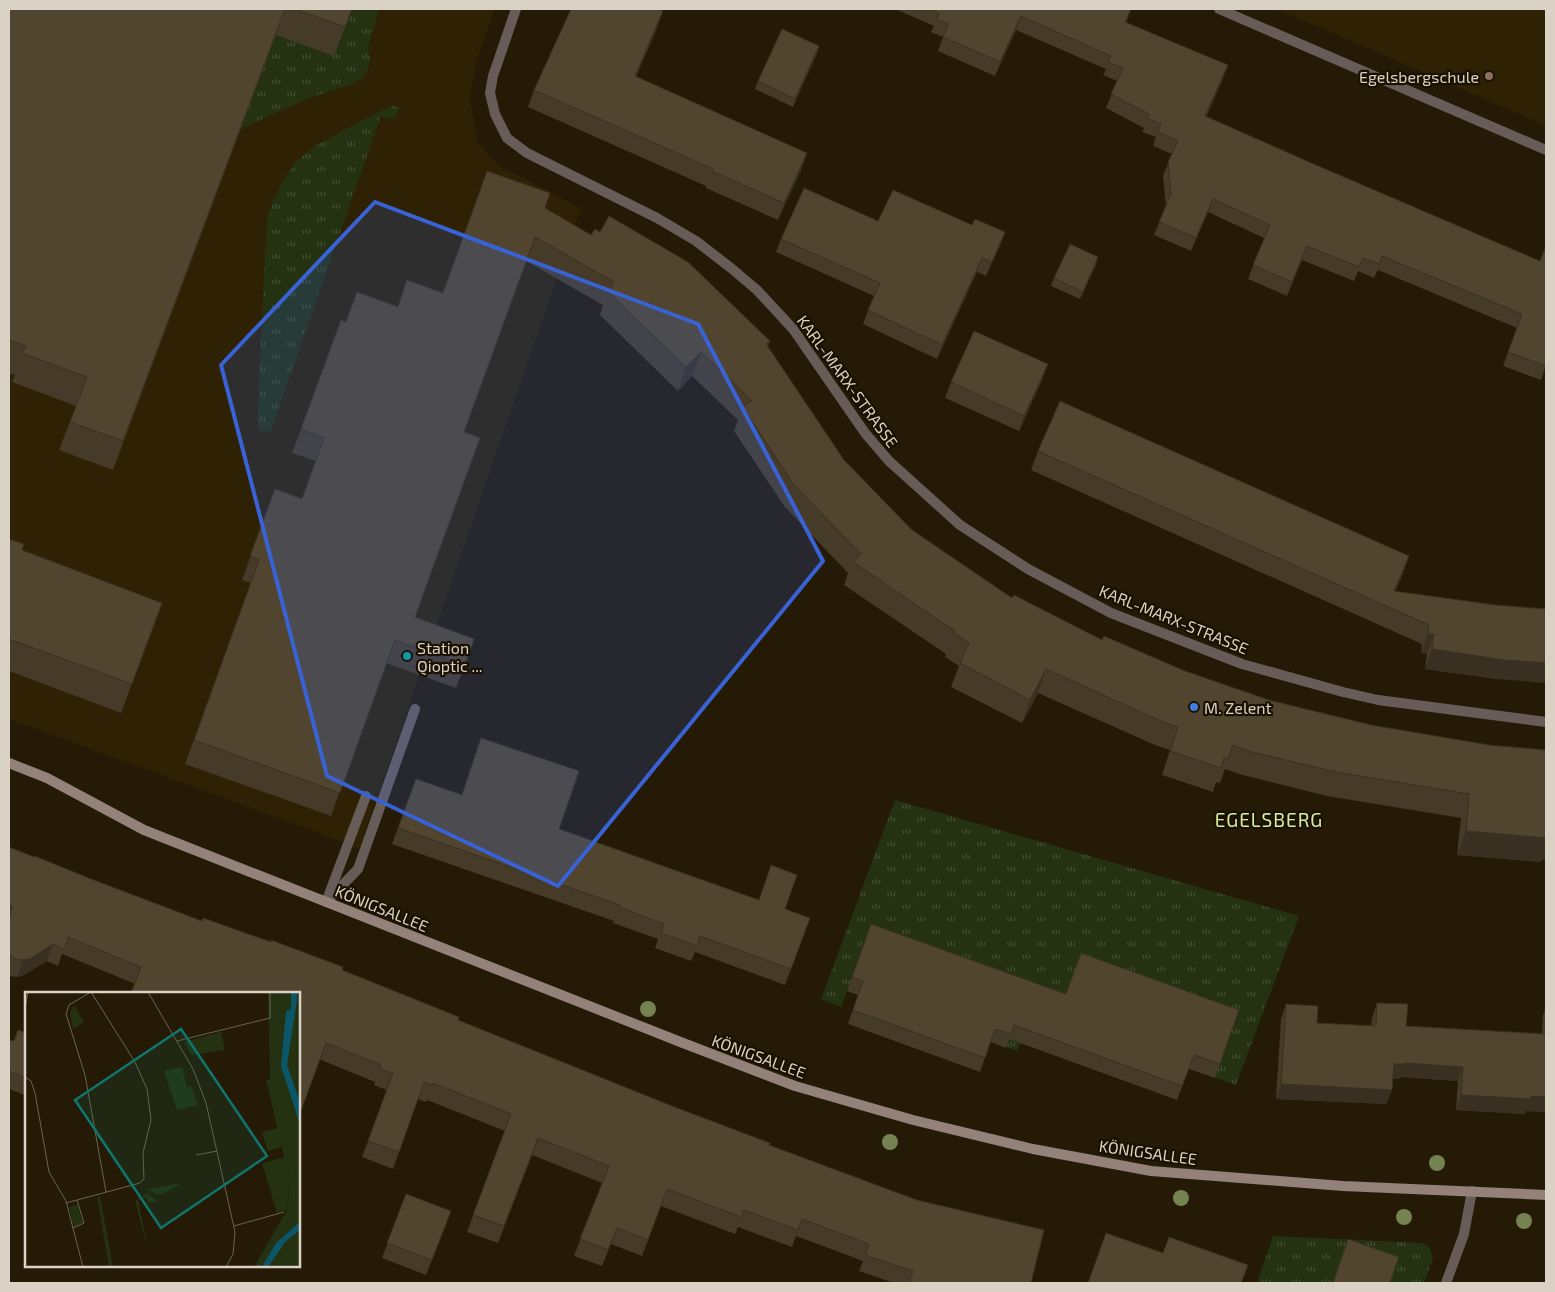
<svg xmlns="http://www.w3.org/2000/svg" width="1555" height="1292" viewBox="0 0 1555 1292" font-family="'Exo 2',sans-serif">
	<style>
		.built { fill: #2e2104 }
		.grass { fill: url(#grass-tufts) }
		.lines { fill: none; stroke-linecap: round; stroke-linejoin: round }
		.lane { stroke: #685c58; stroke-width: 10 }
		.street { stroke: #685c58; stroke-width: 10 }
		.secondary { stroke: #94817a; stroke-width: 10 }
		.tree { fill: #758251 }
		.wall { fill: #463b28 }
		.shaded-wall { fill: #393021 }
		.building { fill: #51452f; stroke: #393021 }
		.marked { fill: #3962d5; fill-opacity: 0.2; stroke: #3962d5; stroke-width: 4; stroke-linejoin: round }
		.education-dot { fill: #8d6e63; stroke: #1b1100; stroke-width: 2 }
		.culture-dot { fill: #0f9aa8; stroke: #1b1100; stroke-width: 2 }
		.shop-dot { fill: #3f7fe0; stroke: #1b1100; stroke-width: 2 }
		.labels { text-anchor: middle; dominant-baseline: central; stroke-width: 4.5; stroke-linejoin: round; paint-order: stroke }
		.poi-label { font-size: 16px; fill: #d9d2c5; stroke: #1b1100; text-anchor: start }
		.street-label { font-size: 16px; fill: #d9d2c5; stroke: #1b1100 }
		.quarter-label { font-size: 19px; letter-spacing: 1px; fill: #d5eca1; stroke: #1b1100 }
		.inset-road { fill: none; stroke: #6c6452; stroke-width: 1 }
		.view { fill: #0f766e; fill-opacity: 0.15; stroke: #0f766e; stroke-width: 2.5 }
		.inset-edge { fill: none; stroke: #d9d2c5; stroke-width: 2.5 }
	</style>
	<defs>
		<pattern id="grass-tufts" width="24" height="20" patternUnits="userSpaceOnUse" patternTransform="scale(1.25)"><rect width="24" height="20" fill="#243212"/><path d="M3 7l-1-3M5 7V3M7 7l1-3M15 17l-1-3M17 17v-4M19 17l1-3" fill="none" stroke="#434f33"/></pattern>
	</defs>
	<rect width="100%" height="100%" fill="#241a05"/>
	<!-- built -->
	<g class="built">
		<polygon points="9,9 495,9 476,62 470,99 477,141 498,165 581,208 359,849 324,835 9,719"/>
		<polygon points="1275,9 1546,9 1546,126 1335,34"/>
	</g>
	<!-- grass -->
	<g class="grass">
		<polygon points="352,9 379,9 368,48 370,58 369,67 363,77 351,85 312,97 240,129 276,35"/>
		<path d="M393 106 399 108 394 120 381 116 270 433 258 430 259 381 267 217C276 191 290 163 314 147 322 142 332 137 341 132 358 122 374 113 393 106Z"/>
		<path d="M895 800C1030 838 1164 878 1299 916L1236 1085 1032 1013 1017 1051 847 991 841 1007 821 999Z"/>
		<polygon points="1273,1236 1423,1243 1430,1248 1433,1258 1424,1283 1257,1283"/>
	</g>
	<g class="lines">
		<!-- lane -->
		<g class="lane">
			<polyline points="328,897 366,796"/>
			<polyline points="326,902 358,869 415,709"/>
		</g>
		<!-- street -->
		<g class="street">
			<polyline points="516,9 493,76 490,93 495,114 507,138 527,153 657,218 696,241 731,268 757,290 793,329 865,433 889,461 960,525 1028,569 1111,613 1242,664 1343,692 1378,700 1546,722"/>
			<polyline points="1219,9 1546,150"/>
			<polyline points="1446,1283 1464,1234 1472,1191"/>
		</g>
		<!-- secondary -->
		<polyline class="secondary" points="9,763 47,778 144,830 683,1043 795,1086 913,1120 1033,1149 1151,1171 1343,1186 1546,1195"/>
	</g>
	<!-- trees -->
	<g class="tree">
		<circle cx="648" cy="1009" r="8"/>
		<circle cx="890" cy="1142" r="8"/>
		<circle cx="1437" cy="1163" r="8"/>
		<circle cx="1181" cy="1198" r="8"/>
		<circle cx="1404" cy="1217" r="8"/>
		<circle cx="1524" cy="1221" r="8"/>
	</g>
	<!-- wall -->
	<g class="wall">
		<polygon points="9,9 352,9 334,56 276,35 113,470 59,450 76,406 12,382 15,375 9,373"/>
		<polygon points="895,9 1131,9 1126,23 1223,79 1206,116 1309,162 1540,261 1546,365 1541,380 1503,366 1517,328 1378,270 1374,278 1358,271 1354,281 1302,260 1287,296 1248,279 1264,238 1208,212 1191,251 1154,235 1166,206 1163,176 1172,154 1153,146 1156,137 1142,132 1144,128 1106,108 1117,81 1103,75 1106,69 1016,30 995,76 938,51 943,37 931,32 934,26"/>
		<polygon points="657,28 636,77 807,153 801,170 778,220 706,188 706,186 528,107 534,90"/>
		<polygon points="819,46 793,107 755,89 758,81"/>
		<polygon points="545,208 770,341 768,346 844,460 912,530 1012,598 1102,640 1185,671 1269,700 1371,725 1489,745 1546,750 1546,860 1542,860 1541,862 1457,855 1461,818 1327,796 1239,774 1225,769 1220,783 1216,782 1213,792 1162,775 1170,750 1155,745 1038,693 1022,723 951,687 959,666 945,657 946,654 844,585 848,573 785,507 734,431 738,420 692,376 678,391 600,315 603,305 526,261 464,432 415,617 474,639 456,688 386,663 331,816 185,764 251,583 242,580 275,489 302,499 316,461 292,453 341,320 346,322 443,293"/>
		<polygon points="878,221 972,225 1005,232 986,276 977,272 937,359 863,324 874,296 776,252 781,239"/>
		<polygon points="1096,265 1080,299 1051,286 1054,278"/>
		<polygon points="1042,380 1019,431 945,398 951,382"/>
		<polygon points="1038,451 1409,556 1402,576 1395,591 1497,679 1425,669 1427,654 1421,653 1422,644 1031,470"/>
		<polygon points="9,539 22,550 162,603 121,713 9,671"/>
		<polygon points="416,779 559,829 810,918 785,985 695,952 691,961 655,948 658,939 613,923 614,921 392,844"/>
		<polygon points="9,847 34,857 202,921 342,970 458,1020 769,1145 1031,1283 894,1283 859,1271 863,1261 796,1236 792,1247 738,1227 735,1234 661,1206 642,1256 611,1244 602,1266 574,1256 602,1183 532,1155 498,1243 467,1232 505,1131 427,1100 426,1102 418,1099 393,1169 362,1157 387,1090 374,1085 375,1082 62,954 58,966 47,961 24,975 17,977 9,976"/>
		<polygon points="871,924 1066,994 1239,1010 1215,1078 1189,1069 1177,1100 1009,1039 1006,1048 990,1042 980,1072 848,1024 858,995 847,991"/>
		<polygon points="1377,1003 1406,1026 1542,1034 1543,1015 1546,1006 1546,1112 1526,1111 1525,1114 1456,1110 1458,1081 1400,1077 1399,1079 1393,1079 1392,1090 1386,1104 1276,1099 1281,1019 1286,1004 1317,1023 1371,1026 1372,1018"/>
		<polygon points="26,1033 26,1090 25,1095 9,1089 9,1040 14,1041"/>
		<polygon points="406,1194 451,1211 426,1275 382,1258"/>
	</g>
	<!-- shaded-wall -->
	<g class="shaded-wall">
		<polygon points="663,11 657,28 629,93 635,76"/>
		<polygon points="1021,16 1016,30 995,76 1000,62"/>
		<polygon points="819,46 817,54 793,107 795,99"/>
		<polygon points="1228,65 1223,79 1201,129 1205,116"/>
		<polygon points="807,153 801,170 778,220 784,203"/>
		<polygon points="1213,199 1208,212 1191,251 1196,238"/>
		<polygon points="1005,232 1000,246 986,276 992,262"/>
		<polygon points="1307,246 1302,260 1287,296 1292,282"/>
		<polygon points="1098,257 1096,265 1080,299"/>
		<polygon points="982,258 977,272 937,359 942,345"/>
		<polygon points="701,352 692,376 678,391 686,367"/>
		<polygon points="1048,364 1042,380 1019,431 1024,416"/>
		<polygon points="1409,556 1402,576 1388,607 1394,591"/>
		<polygon points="1428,634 1434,634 1427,654 1421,653"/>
		<polygon points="1432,649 1546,663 1546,683 1497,679 1425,669"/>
		<polygon points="1046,669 1038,693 1022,723 1030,700"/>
		<polygon points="1466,831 1546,838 1546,860 1542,860 1541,862 1457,855"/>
		<polygon points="53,944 47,961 24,975 17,977 23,960"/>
		<polygon points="1405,1063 1463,1067 1458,1081 1400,1077 1399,1079 1388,1078 1394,1064"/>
		<polygon points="1281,1084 1392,1090 1386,1104 1276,1099"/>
		<polygon points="1461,1095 1546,1097 1546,1112 1526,1111 1525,1114 1456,1110"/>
	</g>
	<!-- building -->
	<g class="building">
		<polygon points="9,9 285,9 123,441 70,422 87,377 22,353 26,346 9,340"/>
		<polygon points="294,9 352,9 345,27"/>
		<polygon points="571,9 658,9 663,11 635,76 807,153 784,203 712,171 713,169 534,90"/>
		<polygon points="930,9 1131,9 1125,22 1228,65 1205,116 1309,162 1540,261 1546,246 1546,366 1508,352 1522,314 1382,256 1379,264 1363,258 1359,267 1307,246 1292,282 1253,265 1270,225 1213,199 1196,238 1159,222 1171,194 1168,162 1178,141 1158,132 1161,124 1147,118 1149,114 1111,94 1123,68 1108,62 1111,56 1021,16 1000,62 943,37 949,24 936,19 939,13"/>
		<polygon points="782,29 819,46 795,99 758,81"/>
		<polygon points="487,171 550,193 545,208 591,235 595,229 600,232 609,216 688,262 770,341 766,344 844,460 912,530 1012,598 1014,595 1102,640 1104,636 1185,671 1269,700 1371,725 1489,745 1546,750 1546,838 1466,831 1469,794 1336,772 1248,751 1233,745 1228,759 1224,758 1221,768 1170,751 1178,727 1163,722 1046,669 1030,700 960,663 969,643 954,633 955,631 853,562 861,554 793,484 743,407 752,401 701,352 686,367 608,292 614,282 535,237 464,432 480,438 415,617 474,639 465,665 395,640 340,793 194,740 259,560 250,556 275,489 302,499 324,438 301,429 341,320 346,322 357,292 398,307 407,280 443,293"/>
		<polygon points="804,188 878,221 893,190 972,225 975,219 1005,232 992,262 982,258 942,345 868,310 880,283 781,239"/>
		<polygon points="1070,244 1098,257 1083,292 1054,278"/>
		<polygon points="974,331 1048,364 1024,416 951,382"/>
		<polygon points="1060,401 1409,556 1394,591 1496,605 1546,609 1546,663 1504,660 1432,649 1434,634 1428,634 1429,625 1038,451"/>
		<polygon points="9,539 24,544 22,550 162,603 132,684 9,639"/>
		<polygon points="481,738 579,771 559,829 759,900 771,865 797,875 785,909 810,918 791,969 700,936 697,946 661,933 664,924 619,907 620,905 398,828 416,779 462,795"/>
		<polygon points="9,847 34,857 35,856 91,879 202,921 203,918 271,942 271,940 343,967 342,970 459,1017 458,1020 672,1106 770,1143 769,1145 917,1200 1044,1230 1031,1283 909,1283 913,1271 865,1255 869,1244 802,1219 798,1230 744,1210 741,1217 667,1189 648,1240 617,1228 608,1250 580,1239 609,1166 538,1138 504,1226 473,1215 511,1114 433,1083 432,1085 424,1082 399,1152 368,1141 393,1073 380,1069 381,1065 326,1043 299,1116 299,993 131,993 141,967 68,937 64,949 53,944 30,959 23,960 15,959 9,954 9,918 13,907 9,905"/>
		<polygon points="871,924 1066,994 1081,953 1239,1010 1220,1064 1194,1055 1182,1086 1014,1025 1011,1034 995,1029 985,1058 853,1010 863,981 852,977"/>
		<polygon points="1377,1003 1408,1004 1406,1026 1546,1034 1546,1097 1531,1096 1530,1099 1461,1095 1463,1067 1405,1063 1404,1064 1394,1064 1392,1090 1281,1084 1286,1004 1318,1006 1317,1023 1376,1026"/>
		<polygon points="18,1030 26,1033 26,1078 9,1071 9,1040 14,1041"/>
		<polygon points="406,1194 451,1211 432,1260 387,1243"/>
		<polygon points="1106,1233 1163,1253 1169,1237 1248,1265 1241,1283 1088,1283"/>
		<polygon points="1348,1239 1399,1257 1390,1283 1333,1283"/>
	</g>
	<!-- marked area -->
	<path class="marked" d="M375 202 698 324 823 561 558 886 327 776 221 365Z"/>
	<!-- markers -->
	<circle class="education-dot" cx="1489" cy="76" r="5"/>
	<circle class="culture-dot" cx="407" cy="656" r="5"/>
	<circle class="shop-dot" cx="1194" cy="707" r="5"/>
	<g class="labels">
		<!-- poi labels -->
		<g class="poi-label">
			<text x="1479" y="76" text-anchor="end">Egelsbergschule</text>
			<text x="417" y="647">Station<tspan x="417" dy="18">Qioptic ...</tspan></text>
			<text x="1204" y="707">M. Zelent</text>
		</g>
		<!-- street labels -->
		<g class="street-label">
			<text transform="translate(848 381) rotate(54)">KARL-MARX-STRASSE</text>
			<text transform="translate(1174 619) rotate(22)">KARL-MARX-STRASSE</text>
			<text transform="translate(382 908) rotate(22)">KÖNIGSALLEE</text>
			<text transform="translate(759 1056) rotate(20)">KÖNIGSALLEE</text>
			<text transform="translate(1148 1152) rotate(8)">KÖNIGSALLEE</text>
		</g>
		<!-- quarter labels -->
		<g class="quarter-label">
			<text x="1269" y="819">EGELSBERG</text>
		</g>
	</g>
	<!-- overview -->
	<g transform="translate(25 992)">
		<rect width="275" height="275" fill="#241a05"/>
		<path d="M196 40 200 58 167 63 159 50ZM157 75 162 95 166 94 173 113 152 118 139 79ZM157 191 138 202H131L123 197ZM122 202 133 209 124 211 122 205 113 208 124 262 110 209ZM52 212 58 231 49 235 44 215Z" fill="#243212"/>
		<path d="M243 0H275V275H229L262 218 264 203 265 189 241 88 245 87ZM49 13 59 30 48 37 45 21ZM75 204 88 275H84L72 205Z" fill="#243212"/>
		<path d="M253 136 257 155 243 159 237 140ZM260 165 265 189 262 218 252 221 237 171Z" fill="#243212"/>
		<path d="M266 0H272V8L262 73 275 110V133L256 74 261 19 266 17ZM275 230V238L260 250 243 275H237L251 251Z" fill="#0b5668"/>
		<path class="inset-road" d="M66 0 44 13 41 22 60 83 81 200M123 0 168 77 181 111 210 240 208 262 201 275M0 16 3 0M152 49 245 26V0M0 85 6 89 10 101 24 180 41 209 58 275M171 163 192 159M41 211 115 191 119 187 118 161 126 128 122 97 110 70 66 0M209 234 259 220M48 236 59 231 52 208"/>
		<path class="view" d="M156 37 242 164 136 236 50 108Z"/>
		<rect width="275" height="275" class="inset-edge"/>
	</g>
	<!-- border -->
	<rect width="1555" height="1292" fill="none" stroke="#d9d2c5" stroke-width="20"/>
</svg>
